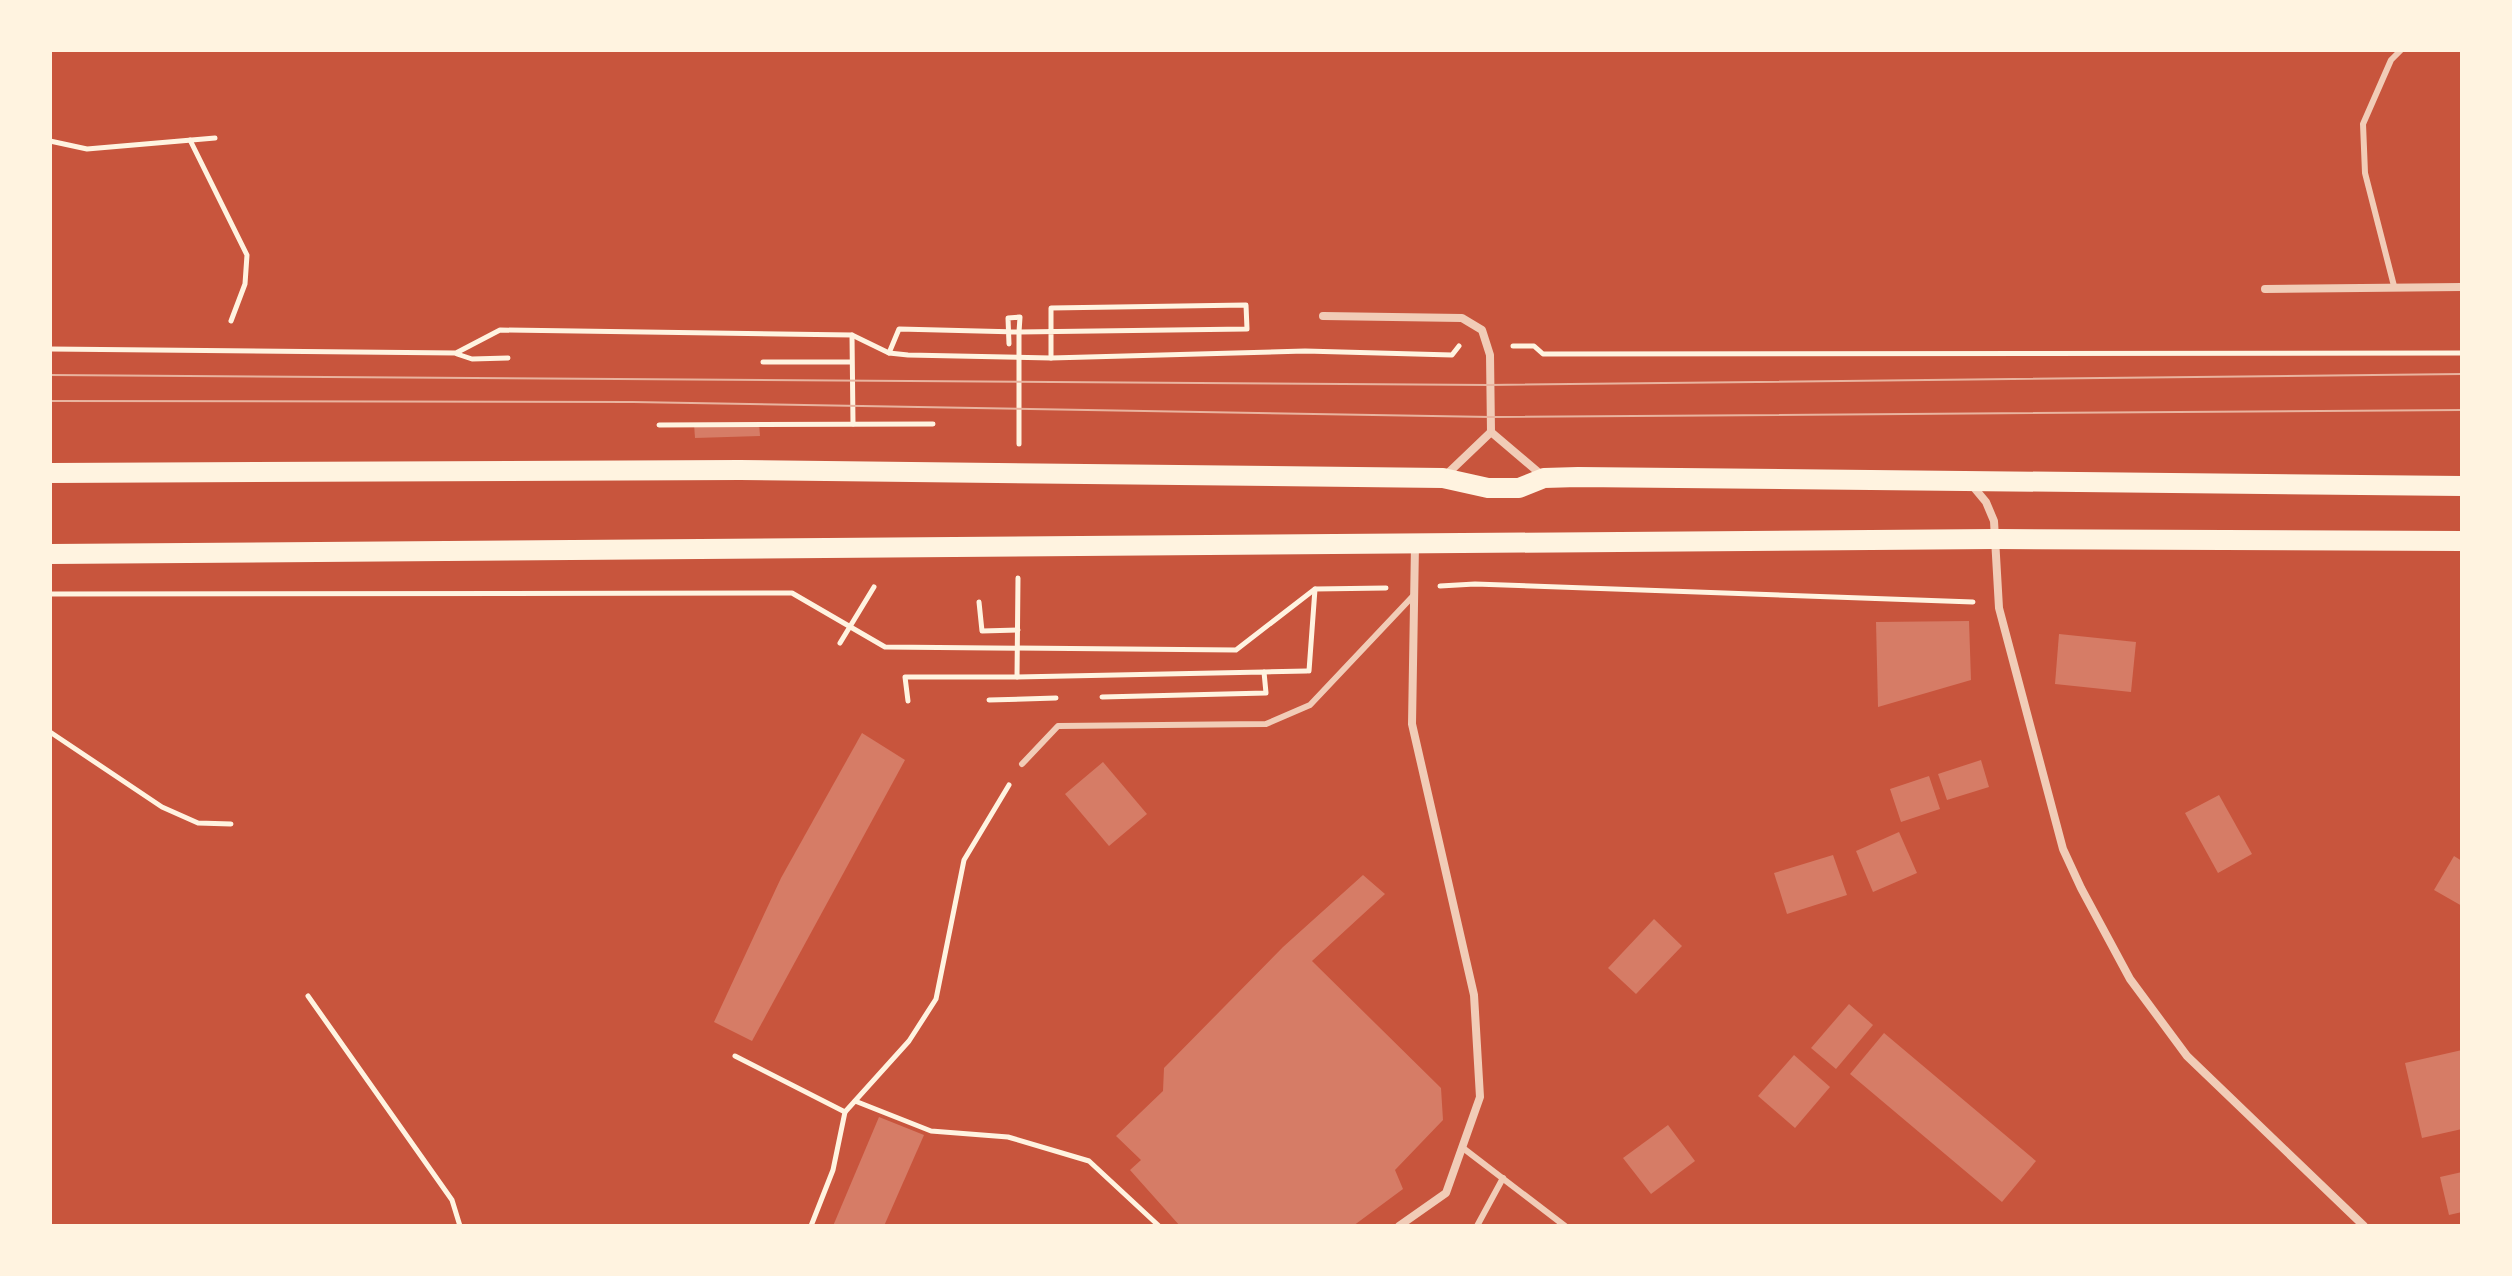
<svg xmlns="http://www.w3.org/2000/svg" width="2512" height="1276" viewBox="0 0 2512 1276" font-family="'PT Sans Narrow',sans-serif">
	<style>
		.building { fill: #d67c66 }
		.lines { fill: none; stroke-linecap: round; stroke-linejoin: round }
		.path { stroke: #fff3e0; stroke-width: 5 }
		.service { stroke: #f1ccb7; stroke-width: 6 }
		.minor { stroke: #f1ccb7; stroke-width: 8 }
		.primary { stroke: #fff3e0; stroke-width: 20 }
		.tram { stroke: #e9b49f; stroke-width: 2 }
	</style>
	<rect width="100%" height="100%" fill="#c8553d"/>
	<!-- building -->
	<g class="building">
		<polygon points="759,422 760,436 695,438 694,424"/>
		<polygon points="1969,621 1971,680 1878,707 1876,622"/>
		<polygon points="2059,634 2136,642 2131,692 2055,684"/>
		<polygon points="862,733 905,760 752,1041 714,1022 781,878"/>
		<polygon points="1981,760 1989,787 1947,800 1938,774"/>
		<polygon points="1103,762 1147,814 1109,846 1065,794"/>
		<polygon points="1929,776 1940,809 1901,822 1890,789"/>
		<polygon points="2219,795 2252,854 2218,873 2185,813"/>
		<polygon points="1899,832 1917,873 1873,892 1856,851"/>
		<polygon points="1833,855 1847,895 1787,914 1774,873"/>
		<polygon points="2454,856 2462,861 2462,906 2434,890"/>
		<polygon points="1363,875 1385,894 1312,961 1441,1088 1443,1120 1395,1170 1403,1189 1353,1226 1180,1226 1130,1170 1141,1160 1116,1136 1163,1091 1164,1068 1283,947"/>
		<polygon points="1654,919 1682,946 1636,994 1608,968"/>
		<polygon points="1849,1004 1873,1025 1836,1069 1811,1048"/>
		<polygon points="1884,1033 2036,1161 2002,1202 1850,1074"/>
		<polygon points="2462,1050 2462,1129 2422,1138 2405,1063"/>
		<polygon points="1794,1055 1830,1087 1795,1128 1758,1096"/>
		<polygon points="879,1117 924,1135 884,1226 833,1226"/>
		<polygon points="1668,1125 1695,1161 1651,1194 1623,1158"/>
		<polygon points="2462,1172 2462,1212 2449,1215 2440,1177"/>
	</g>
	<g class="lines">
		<!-- path -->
		<g class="path">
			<polyline points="190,140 247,255 245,284 231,321"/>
			<polyline points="50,141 87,149 215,138"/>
			<polyline points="852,335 853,424"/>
			<polyline points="1513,346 1534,346 1543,354 2462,353"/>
			<polyline points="50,349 456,353 500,330 852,335 889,353 908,355 1051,358 1305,351 1452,355 1459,346"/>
			<polyline points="889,353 899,329 1019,332 1020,317 1008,318 1009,344"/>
			<polyline points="457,354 472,359 508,358"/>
			<polyline points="763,362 851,362"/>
			<polyline points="659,425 933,424"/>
			<polyline points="1019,444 1019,332 1247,329 1246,305 1051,308 1051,358"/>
			<polyline points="1018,578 1017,677 1264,672 1266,693 1102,697"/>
			<polyline points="1440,586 1475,584 1973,602"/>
			<polyline points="50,594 792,593 885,647 1236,650 1315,589 1386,588"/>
			<polyline points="979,602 982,631 1018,630"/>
			<polyline points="840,643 874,587"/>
			<polyline points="1309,671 1315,589"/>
			<polyline points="1264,672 1307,671"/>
			<polyline points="989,700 1056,698"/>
			<polyline points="908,701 905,677 1017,677"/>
			<polyline points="50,732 162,807 198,823 231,824"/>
			<polyline points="308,996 452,1200 460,1226"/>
			<polyline points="735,1056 845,1112 909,1041 936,999 964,860 1009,785"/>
			<polyline points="855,1101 931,1131 1008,1137 1089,1161 1159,1226"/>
			<polyline points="811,1226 833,1170 845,1112"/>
		</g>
		<!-- service -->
		<g class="service">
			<polyline points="2394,286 2365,173 2363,124 2391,60 2401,50"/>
			<polyline points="1022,764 1058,726 1266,724 1310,705 1413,596"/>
			<polyline points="1463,1148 1565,1226"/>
			<polyline points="1477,1226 1503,1178"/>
		</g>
		<!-- minor -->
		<g class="minor">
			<polyline points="2265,289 2462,287"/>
			<polyline points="1323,316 1462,318 1482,330 1490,355 1491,432 1544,477"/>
			<polyline points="1445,476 1491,432"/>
			<polyline points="1971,484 1986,502 1994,521 1999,608 2063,849 2081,888 2130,979 2187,1056 2364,1226"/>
			<polyline points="1399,1226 1446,1193 1480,1097 1474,995 1412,724 1415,545"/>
		</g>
		<!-- primary -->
		<g class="primary">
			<polyline points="50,473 740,470 1443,478 1488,488 1519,488 1544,478 1578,477 2462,486"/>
			<polyline points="50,554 1995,539 2462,541"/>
		</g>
		<!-- tram -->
		<g class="tram">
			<polyline points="50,375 1489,385 2462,374"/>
			<polyline points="50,401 633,402 1491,417 2462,410"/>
		</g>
	</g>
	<!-- border -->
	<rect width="2512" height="1276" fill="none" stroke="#fff3e0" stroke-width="104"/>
</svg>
